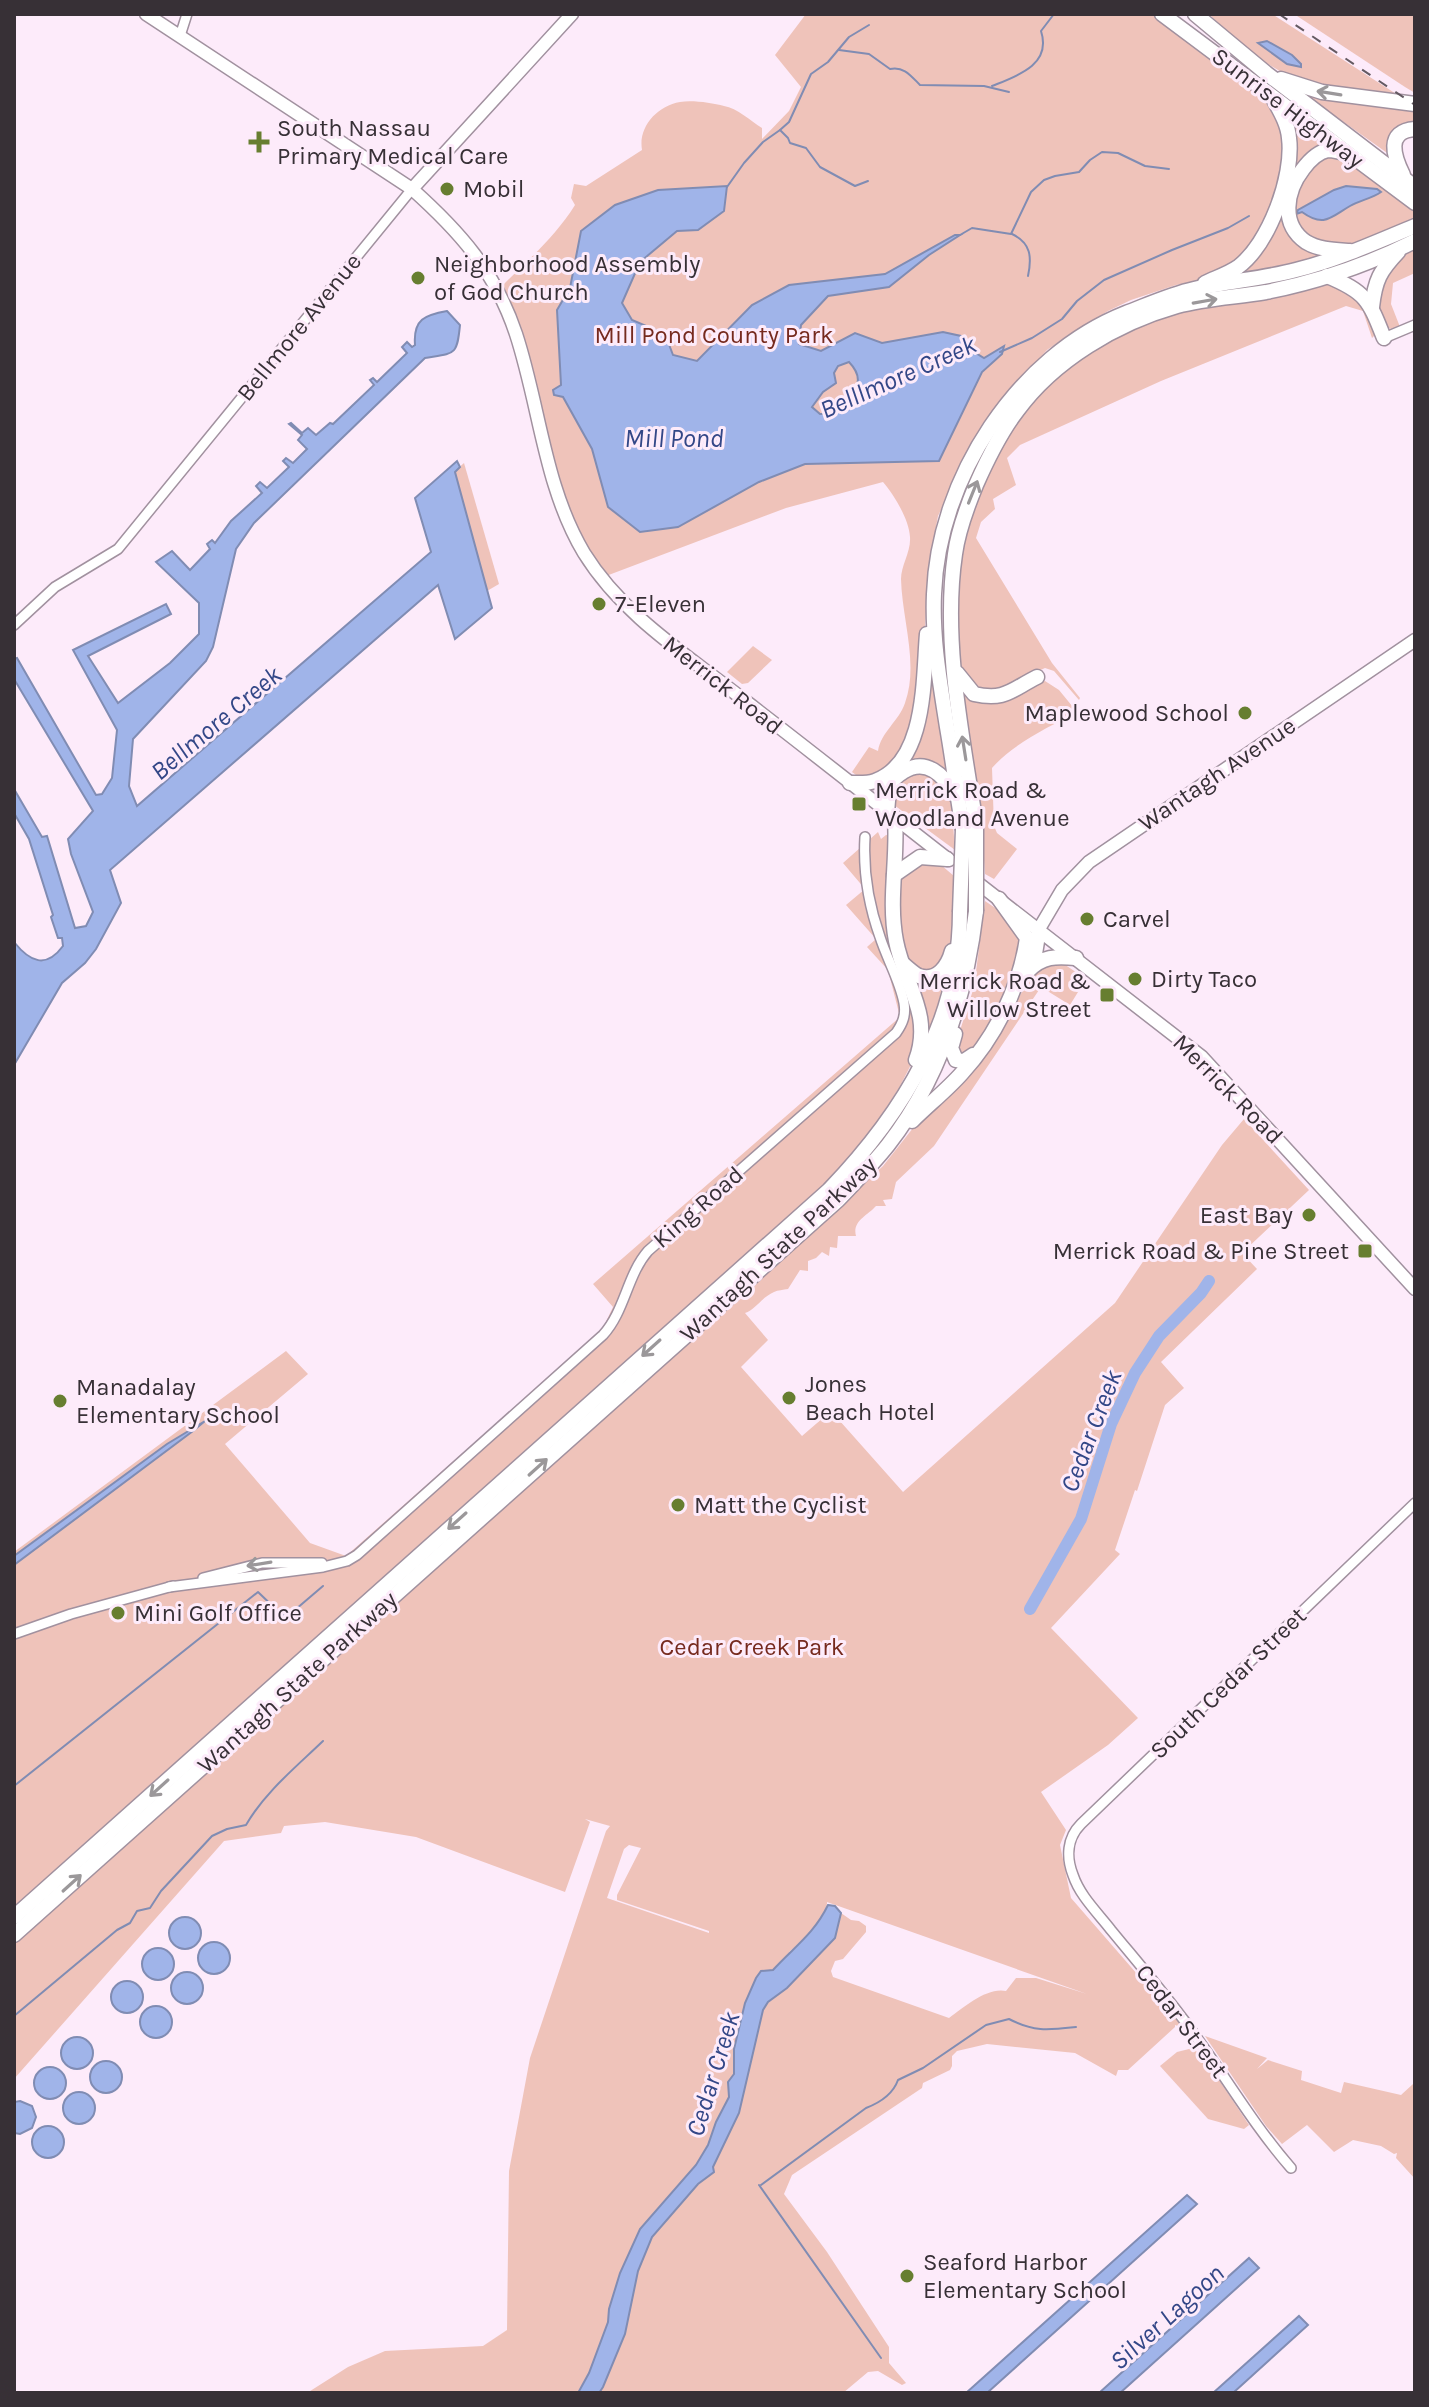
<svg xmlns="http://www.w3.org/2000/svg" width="1429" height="2407" viewBox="0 0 1429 2407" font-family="Karla,sans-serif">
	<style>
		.green { fill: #efc3ba; fill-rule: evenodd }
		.water { fill: #a0b4e9; stroke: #808cb3; stroke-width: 2; fill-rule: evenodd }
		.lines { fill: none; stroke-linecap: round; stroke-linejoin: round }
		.stream { stroke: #808cb3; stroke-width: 2 }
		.river { stroke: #a0b4e9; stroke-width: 12 }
		.minor-casing { stroke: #a1919f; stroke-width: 12 }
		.major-casing { stroke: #a1919f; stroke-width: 15 }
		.highway-casing { stroke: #a1919f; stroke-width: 17 }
		.minor { stroke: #fff; stroke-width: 9 }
		.major { stroke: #fff; stroke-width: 12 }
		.highway { stroke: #fff; stroke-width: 14 }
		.rail { stroke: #645a62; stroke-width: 2; stroke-dasharray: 10 10; stroke-linecap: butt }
		.highway-bridge-casing { stroke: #a1919f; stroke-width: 17; stroke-linecap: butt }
		.highway-bridge { stroke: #fff; stroke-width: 14 }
		.oneway { stroke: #9b989a }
		.poi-dot { fill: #677e30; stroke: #fdebfa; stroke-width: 3 }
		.labels { text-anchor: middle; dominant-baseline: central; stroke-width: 6; stroke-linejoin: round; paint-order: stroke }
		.street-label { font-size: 24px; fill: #373036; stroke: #fdebfa }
		.poi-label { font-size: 24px; fill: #373036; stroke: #fdebfa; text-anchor: start }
		.park-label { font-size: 24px; fill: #762a1e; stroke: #fdebfa }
		.water-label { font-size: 26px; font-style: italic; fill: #334787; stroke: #fdebfa }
	</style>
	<rect width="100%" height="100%" fill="#fdebfa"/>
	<!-- green -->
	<g class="green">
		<path d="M806 14H1154L1273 102 1289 135 1278 192 1249 253 1212 278 1176 285 1131 300 1108 311 1070 334 1047 350 1010 392 966 458 938 516 929 565 922 675 910 738 883 773 860 778 852 772 869 747 878 751C881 732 899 721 905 703 919 664 902 620 901 579 901 565 911 552 910 537 909 519 894 495 883 482L786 508 606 576 589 555 571 520 502 286C528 260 555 237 575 205L571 198 574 184 586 186 642 150C638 127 657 106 680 102 693 100 712 103 724 106 737 108 751 121 762 128V139L789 111 801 87 775 55Z"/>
		<polygon points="1209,14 1272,14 1404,99 1295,80 1266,63 1229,34"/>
		<polygon points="1294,14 1415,14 1415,93 1405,87"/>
		<polygon points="1293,86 1415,106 1415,125 1390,155"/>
		<polygon points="1295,120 1329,143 1318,151 1285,215 1322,254 1303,262 1222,279 1268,234 1291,123"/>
		<polygon points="1329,155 1343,157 1415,209 1415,221 1402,224 1352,244 1337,247 1312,241 1294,221 1292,195 1311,163"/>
		<polygon points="1415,249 1415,273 1393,283 1391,304 1400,327 1391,329 1384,325 1378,309 1379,278 1394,260"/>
		<path d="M1336 283 1359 296 1377 333 1372 338 1363 311 1346 306 1161 381 1020 445 1007 458 1016 485 993 499 995 509 981 522 976 538 1052 663 1080 698 1079 700 1054 671 1045 668 1032 674 1012 687 977 691C972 685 966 678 962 671 953 650 956 579 961 556 984 439 1056 346 1175 314 1202 307 1231 304 1259 299 1269 298 1279 297 1289 294 1305 291 1320 284 1336 283Z"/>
		<polygon points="464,463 499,584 487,591 454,472"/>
		<polygon points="753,646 772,660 748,683 742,684 727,672"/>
		<polygon points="928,656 940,703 951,781 921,762 883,797 869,785 901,763"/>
		<path d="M960 680 972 695 1045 681 1059 690 1077 712C1049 727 1014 743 992 768L994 826 997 833 1017 849 994 879 985 874 981 819Z"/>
		<polygon points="923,769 948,789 952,811 955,850 894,805 897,780"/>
		<polygon points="878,832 881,839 886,835 893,836 886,890 886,912 889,932 912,995 917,1053 899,1088 877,1122 836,1174 14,1908 14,1552 286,1351 308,1374 225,1444 310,1543 346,1556 602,1330 613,1307 593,1284 900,1017 888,970 867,947 876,939 846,905 865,889 843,863"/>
		<path d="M917 861 941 865 954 876C953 905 958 944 939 969L917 971C894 943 899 916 898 881Z"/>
		<polygon points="985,901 1010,918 1024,939 1016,973 979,1044 961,1058 955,1046 974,987"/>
		<path d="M1061 962 1086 979 1070 1005 1041 987 934 1146 896 1182 892 1199 883 1200 886 1206H876C867 1216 852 1221 856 1236H838L837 1248 830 1247 829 1256 822 1252 816 1258 808 1261V1271L800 1270 788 1289C783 1290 778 1290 774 1292 762 1297 756 1309 745 1313L768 1340 741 1367 802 1436 831 1411 903 1492 1115 1303 1222 1145 1244 1119 1309 1190 1242 1253 1257 1269 1161 1362 1184 1388 1165 1405 1137 1491 1135 1490 1115 1550 1120 1554 1051 1628 1138 1718 1108 1745 1041 1792 1066 1830 1060 1845 1071 1898 1184 2028 1175 2025V2027L1128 2070H1118L1116 2076 1075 2053 987 2044 957 2051 952 2056V2066L950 2070 923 2083 922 2088 792 2175 784 2194 827 2252 889 2347V2363L906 2383 902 2385 878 2371 868 2372 843 2393H307L348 2367 385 2351 483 2346 507 2330 509 2171 530 2058 606 1831 610 1826 585 1819 590 1822 565 1892 416 1837 325 1822 284 1826 281 1833 224 1841 14 2079V1942L811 1233 883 1166 917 1123 997 1035 1036 968ZM629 1845 641 1848 617 1895V1900L709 1931V1933L607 1898 624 1849ZM827 1902 1087 1994 1036 1978H1016L1006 1991C987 1987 964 2007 949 2018L833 1977 831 1971 835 1961 843 1959 866 1932V1926L859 1921 851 1920 841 1913 835 1938 789 1952C804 1940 828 1919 827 1902Z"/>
		<polygon points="909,973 944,979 934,1022 923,1048"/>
		<polygon points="1205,2036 1267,2058 1257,2069 1268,2060 1302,2071 1301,2080 1341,2093 1344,2082 1401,2095 1413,2084 1415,2087 1415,2179 1396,2158 1397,2153 1394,2154 1381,2146 1353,2140 1334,2152 1307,2125 1282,2144 1266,2126"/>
		<polygon points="1193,2048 1205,2059 1249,2125 1244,2129 1208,2119 1160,2066 1177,2052"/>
	</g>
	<!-- water -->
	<g class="water">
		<polygon points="1267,41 1292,55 1301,64 1301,67 1287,64 1258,43"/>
		<path d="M727 186 724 211 698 230 677 231 640 262 622 303 632 320 665 334 673 355 697 361 752 305 789 285 885 274 955 235H960L929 255 889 287 828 296 801 325 799 344 821 351 855 333 882 343 943 332 961 336 971 350 984 358 1004 346 1002 354 982 372 939 461 805 464 759 482 678 527 640 532 608 507 592 449 563 397 554 395 553 390 561 385 557 310 570 288 581 231 615 205 658 190ZM849 362C872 386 845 398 830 414H820L812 407 823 392 836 383 834 373 838 366Z"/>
		<path d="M1346 186 1377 189 1381 192C1371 199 1360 200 1350 206 1331 217 1324 228 1302 212L1296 214 1298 210 1334 190Z"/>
		<path d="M447 311 460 325C457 356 455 353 425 358L254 523 236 549 213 647 206 661 133 739 129 786 137 806 431 552 415 498 457 461 460 467 455 472 492 608 455 639 438 585 110 870 121 903 96 949 85 963 62 983 14 1065V942C30 962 46 969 63 946L62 938H58L51 917 53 915 29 839 14 813V789L42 837 47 836 75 928 86 926 93 912 71 854 68 839 93 811 14 679V659L17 658 96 795 102 794 112 778 117 730 73 650 166 604 171 614 88 656 118 703 170 663 199 634V603L156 562 172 551 190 570 210 549 207 544 212 540 215 543 231 521 262 493 256 486 260 482 267 488 289 467 283 461 286 458 293 463 307 449 298 440 302 435 289 424 291 423 302 433 308 428 316 435 330 423 333 424 374 385 370 380 373 378 377 382 407 353 402 347 407 342 412 347 415 345C413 319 425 315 447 311Z"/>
		<polygon points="205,1421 193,1431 14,1565 14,1556 167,1444"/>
		<path d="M828 1905 835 1906 841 1913 835 1938 787 1988 768 2002 763 2010 739 2113 713 2167 714 2172 698 2184 652 2237 638 2271 625 2334 603 2387 599 2393H578L589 2373 608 2322 609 2309 620 2273 640 2229 696 2165 708 2145 716 2122 729 2097 728 2082 734 2074V2049L745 2003 756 1978 761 1971 773 1970C794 1947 814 1934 828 1905Z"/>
		<circle cx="185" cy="1933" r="16"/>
		<circle cx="214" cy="1958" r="16"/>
		<circle cx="158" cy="1964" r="16"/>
		<circle cx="187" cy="1988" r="16"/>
		<circle cx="127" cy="1997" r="16"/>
		<circle cx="156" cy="2022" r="16"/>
		<circle cx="77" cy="2053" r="16"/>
		<circle cx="106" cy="2077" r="16"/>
		<circle cx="50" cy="2083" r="16"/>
		<circle cx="79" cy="2108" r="16"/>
		<polygon points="20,2101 32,2106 36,2117 32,2128 20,2134 14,2133 14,2102"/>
		<circle cx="48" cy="2142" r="16"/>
		<polygon points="1187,2195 1197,2204 987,2393 966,2393"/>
		<polygon points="1249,2258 1259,2268 1120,2393 1099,2393"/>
		<polygon points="1299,2316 1308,2325 1233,2393 1213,2393"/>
	</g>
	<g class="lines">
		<!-- stream -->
		<g class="stream">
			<path d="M839 50 869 54 890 69C904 66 911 76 920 85L984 86 1009 92"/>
			<path d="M992 86C1017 76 1052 65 1041 31L1054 14"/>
			<polyline points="780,130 789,122 811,74 828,62 849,37 869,25"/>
			<polyline points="727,187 744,163 763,142 780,130 788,138 790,143 806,148 820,167 855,186 868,181"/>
			<path d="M1012 234C1031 243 1032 257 1028 276"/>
			<polyline points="960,235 972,228 1011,234 1031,192 1044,180 1055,176 1079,172 1090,160 1102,152 1118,153 1145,166 1169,169"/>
			<polyline points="1000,352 1032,338 1062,319 1077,301 1104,280 1172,250 1228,228 1249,216"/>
			<polyline points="14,1786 258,1592 282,1615 289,1615 323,1586"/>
			<path d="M14 2016 117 1930 130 1923 137 1911 150 1908 161 1891 212 1836 227 1829 246 1825C265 1792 296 1767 323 1741"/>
			<polyline points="759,2185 881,2358"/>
			<path d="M761 2185 866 2108C879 2103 893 2094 898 2080L923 2068 986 2025 1009 2019C1034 2032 1048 2030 1076 2027"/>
		</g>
		<!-- river -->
		<polyline class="river" points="1030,1609 1081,1519 1111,1424 1135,1373 1159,1336 1201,1293 1209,1281"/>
		<defs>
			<g id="minor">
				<polyline points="180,36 187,14"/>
				<polyline points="1384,338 1415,325"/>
				<polyline points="14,625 55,587 118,549 412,189"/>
				<polyline points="203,1578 262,1563 322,1563"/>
				<path d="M169 1587 323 1567 347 1561 357 1555 603 1335C625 1311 627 1275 648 1251L896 1033C903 1023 906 1015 904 1003 900 981 887 959 880 937 869 906 863 871 865 837"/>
				<polyline points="14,1634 71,1614 173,1586"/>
				<path d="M1291 2168C1249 2120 1219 2065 1180 2015 1158 1986 1134 1958 1111 1930 1097 1912 1080 1896 1073 1875 1066 1857 1067 1838 1081 1824L1415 1503"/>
			</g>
			<g id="major">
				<path d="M146 14 412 189C460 232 495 271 516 334 540 407 544 486 584 553 623 616 687 655 744 700 813 753 881 807 949 860"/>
				<polyline points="412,189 572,14"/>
				<polyline points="970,877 1202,1057 1415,1289"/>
				<polyline points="1039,929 1062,890 1089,862 1415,640"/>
			</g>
			<g id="highway">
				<polyline points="1162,14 1415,203"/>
				<polyline points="1195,14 1266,73 1415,187"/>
				<polyline points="1281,79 1322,92 1415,104"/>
				<path d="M1347 154C1341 152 1334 150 1328 150 1318 152 1309 161 1303 169 1286 191 1280 224 1306 242 1319 250 1335 250 1350 251"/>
				<path d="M1403 175C1394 157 1385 131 1415 129"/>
				<path d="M1327 276C1366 292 1369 300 1384 338"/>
				<path d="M1205 283C1215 278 1228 274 1238 267 1269 244 1294 176 1289 138 1288 124 1280 111 1273 98"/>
				<path d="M1372 307C1375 280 1380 271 1398 252"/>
				<path d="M957 673 974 694C1005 701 1011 690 1037 677"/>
				<path d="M850 783C858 783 867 784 875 781 927 762 923 678 927 634"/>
				<path d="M887 812C888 804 888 794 890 786 892 780 898 775 903 772 926 757 944 775 955 795"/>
				<path d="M895 818C898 859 888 900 896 941 904 984 933 1014 916 1060"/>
				<path d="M976 825C963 740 942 641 955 554 958 531 967 507 976 485 987 460 1000 433 1017 411 1054 360 1117 323 1177 306 1206 298 1237 297 1266 292 1317 282 1369 264 1415 241"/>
				<path d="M963 829C957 795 953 761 947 727 940 682 932 639 934 594 938 479 1017 356 1126 313 1147 305 1171 294 1194 289 1228 281 1262 279 1296 270 1337 260 1376 242 1415 226"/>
				<polyline points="894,875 920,857 947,859"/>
				<path d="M903 964C908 968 914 974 919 976 937 982 948 966 952 951"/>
				<polyline points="1027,970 1035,954 1039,929"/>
				<path d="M1028 971C1042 956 1056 956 1076 958"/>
				<polyline points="955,1034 951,1048 956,1060 964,1061 973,1055"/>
				<path d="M912 1121C928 1105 947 1090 962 1073 996 1036 1020 987 1027 938L999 899"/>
				<path d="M14 1917 829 1190C903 1113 960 1022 960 912"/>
				<path d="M14 1935 838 1200C855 1182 873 1164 888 1145 941 1077 966 996 976 911"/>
			</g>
		</defs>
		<!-- minor casing -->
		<use href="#minor" class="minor-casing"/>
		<!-- major casing -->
		<use href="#major" class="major-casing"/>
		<!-- highway casing -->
		<use href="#highway" class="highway-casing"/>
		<!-- minor -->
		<use href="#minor" class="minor"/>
		<!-- major -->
		<use href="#major" class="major"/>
		<!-- highway -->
		<use href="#highway" class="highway"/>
		<!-- rail -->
		<polyline class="rail" points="1279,14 1415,105"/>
		<defs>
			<g id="highway-bridge">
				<polyline points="976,911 976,825"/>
				<polyline points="960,912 963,829"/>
			</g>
		</defs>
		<!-- highway-bridge casing -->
		<use href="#highway-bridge" class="highway-bridge-casing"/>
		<!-- highway-bridge -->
		<use href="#highway-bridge" class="highway-bridge"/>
	</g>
	<!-- one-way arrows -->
	<defs><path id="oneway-shaft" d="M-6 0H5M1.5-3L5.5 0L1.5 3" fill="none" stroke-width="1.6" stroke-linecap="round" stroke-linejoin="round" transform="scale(2)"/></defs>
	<g class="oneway">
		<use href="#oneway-shaft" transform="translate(1329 93) rotate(-171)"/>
		<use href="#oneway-shaft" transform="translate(1205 301) rotate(-10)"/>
		<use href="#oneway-shaft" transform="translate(973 492) rotate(-68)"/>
		<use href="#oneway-shaft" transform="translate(964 748) rotate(-99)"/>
		<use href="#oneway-shaft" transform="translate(651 1348) rotate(138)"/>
		<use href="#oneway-shaft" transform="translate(538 1467) rotate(-42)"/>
		<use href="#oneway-shaft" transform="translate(457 1521) rotate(138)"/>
		<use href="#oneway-shaft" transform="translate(259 1564) rotate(171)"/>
		<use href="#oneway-shaft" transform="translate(159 1788) rotate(138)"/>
		<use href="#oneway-shaft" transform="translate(72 1883) rotate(-42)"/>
	</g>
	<!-- markers -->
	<g class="poi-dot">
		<path d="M255 130h8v8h8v8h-8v8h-8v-8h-8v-8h8z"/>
		<circle cx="447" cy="189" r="8"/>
		<circle cx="418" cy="278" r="8"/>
		<circle cx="599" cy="604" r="8"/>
		<circle cx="1245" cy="713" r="8"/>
		<rect x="851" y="796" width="16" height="16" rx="4"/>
		<circle cx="1087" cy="919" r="8"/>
		<circle cx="1135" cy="979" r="8"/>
		<rect x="1099" y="987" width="16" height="16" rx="4"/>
		<circle cx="1309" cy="1215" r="8"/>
		<rect x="1357" y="1243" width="16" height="16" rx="4"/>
		<circle cx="789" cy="1398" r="8"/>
		<circle cx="60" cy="1401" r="8"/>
		<circle cx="678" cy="1505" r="8"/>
		<circle cx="118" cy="1613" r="8"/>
		<circle cx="907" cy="2276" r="8"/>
	</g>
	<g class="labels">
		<!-- street labels -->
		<g class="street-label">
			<text transform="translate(1288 108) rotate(37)">Sunrise Highway</text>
			<text transform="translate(299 327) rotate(-51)">Bellmore Avenue</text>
			<text transform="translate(723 685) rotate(38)">Merrick Road</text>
			<text transform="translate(1217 774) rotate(-34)">Wantagh Avenue</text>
			<text transform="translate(1228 1089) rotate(45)">Merrick Road</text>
			<text transform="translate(698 1207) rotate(-41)">King Road</text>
			<text transform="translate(778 1249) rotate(-43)">Wantagh State Parkway</text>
			<text transform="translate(297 1682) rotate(-42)">Wantagh State Parkway</text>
			<text transform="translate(1228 1683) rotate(-44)">South Cedar Street</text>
			<text transform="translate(1182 2021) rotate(53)">Cedar Street</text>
		</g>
		<!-- poi labels -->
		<g class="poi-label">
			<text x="277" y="128">South Nassau<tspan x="277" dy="28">Primary Medical Care</tspan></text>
			<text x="463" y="189">Mobil</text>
			<text x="434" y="264">Neighborhood Assembly<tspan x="434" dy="28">of God Church</tspan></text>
			<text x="615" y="604">7-Eleven</text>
			<text x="1229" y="713" text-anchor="end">Maplewood School</text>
			<text x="875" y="790">Merrick Road &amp;<tspan x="875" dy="28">Woodland Avenue</tspan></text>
			<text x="1103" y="919">Carvel</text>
			<text x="1151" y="979">Dirty Taco</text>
			<text x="1091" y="981" text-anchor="end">Merrick Road &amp;<tspan x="1091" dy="28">Willow Street</tspan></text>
			<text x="1293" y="1215" text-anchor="end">East Bay</text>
			<text x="1349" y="1251" text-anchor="end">Merrick Road &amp; Pine Street</text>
			<text x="805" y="1384">Jones<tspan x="805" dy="28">Beach Hotel</tspan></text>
			<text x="76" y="1387">Manadalay<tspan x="76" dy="28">Elementary School</tspan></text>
			<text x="694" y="1505">Matt the Cyclist</text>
			<text x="134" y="1613">Mini Golf Office</text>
			<text x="923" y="2262">Seaford Harbor<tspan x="923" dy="28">Elementary School</tspan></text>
		</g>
		<!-- park labels -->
		<g class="park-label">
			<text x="714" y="335">Mill Pond County Park</text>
			<text x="752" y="1647">Cedar Creek Park</text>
		</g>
		<!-- water labels -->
		<g class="water-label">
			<text transform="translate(898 377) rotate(-24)">Belllmore Creek</text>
			<text x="674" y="438">Mill Pond</text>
			<text transform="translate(216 723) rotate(-40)">Bellmore Creek</text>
			<text transform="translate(1091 1431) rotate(-69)">Cedar Creek</text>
			<text transform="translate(713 2074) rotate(-73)">Cedar Creek</text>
			<text transform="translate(1167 2317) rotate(-42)">Silver Lagoon</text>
		</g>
	</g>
	<!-- border -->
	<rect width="1429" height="2407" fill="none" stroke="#373036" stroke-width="32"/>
</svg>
